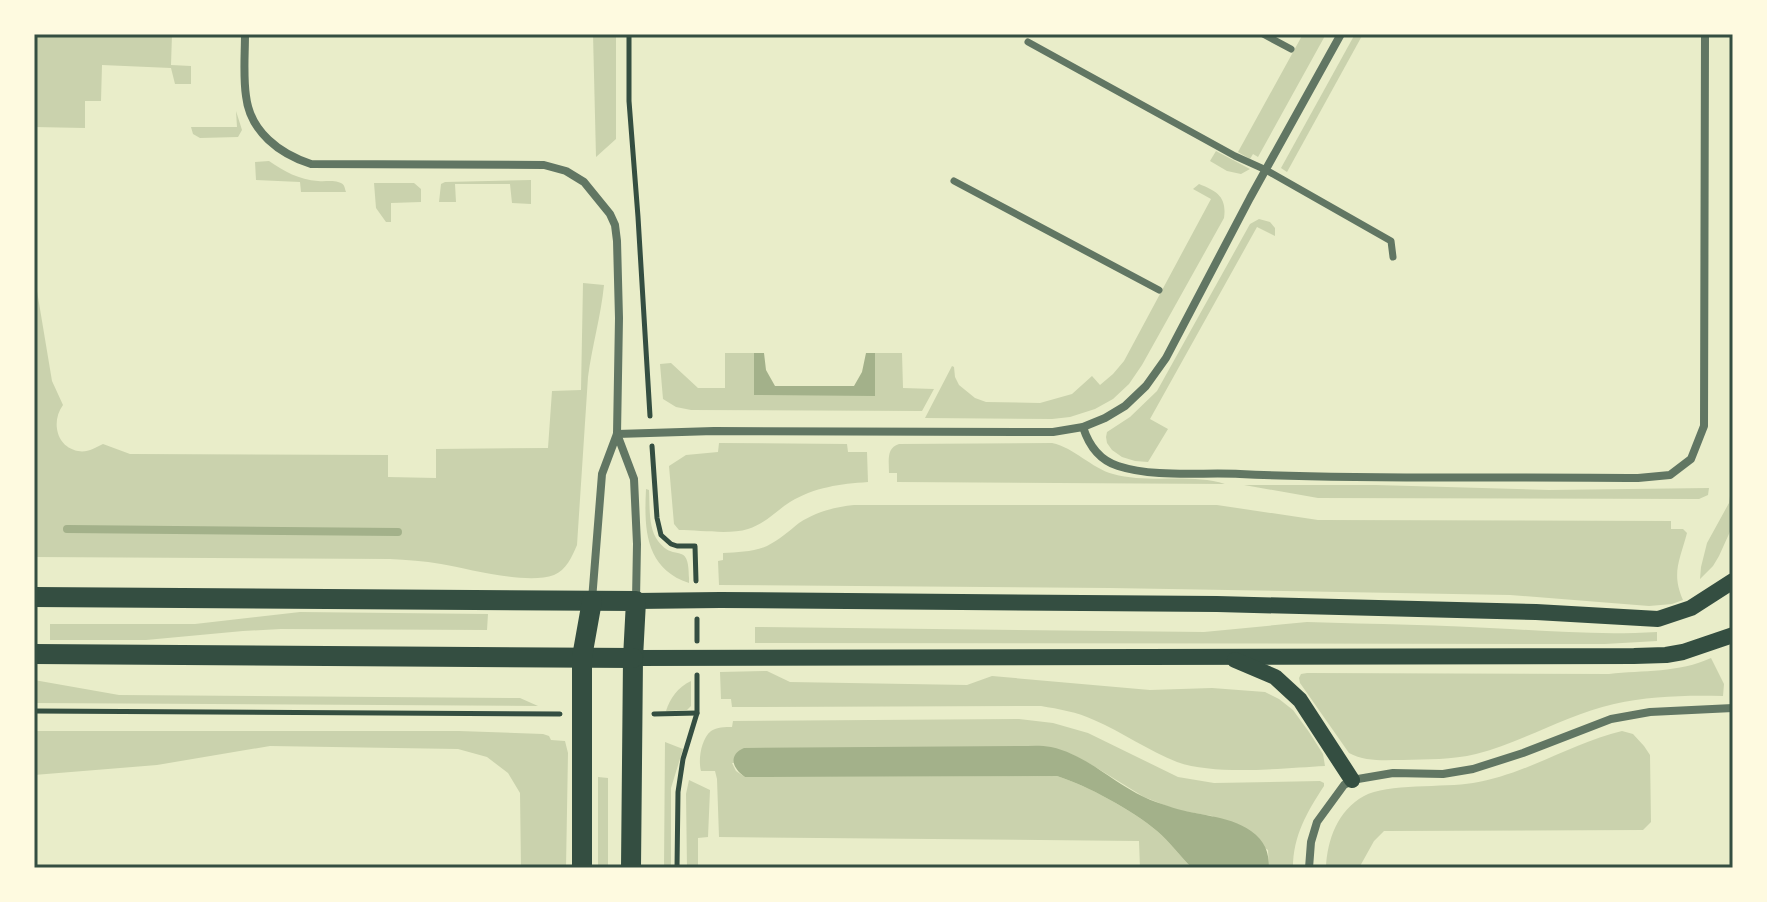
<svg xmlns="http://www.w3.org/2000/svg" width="1767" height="902" viewBox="0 0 1767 902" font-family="Arial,sans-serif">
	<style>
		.green { fill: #cad2ad }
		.water { fill: #a3b18a }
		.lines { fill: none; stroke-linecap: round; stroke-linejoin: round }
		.stream { stroke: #a3b18a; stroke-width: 8 }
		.path { stroke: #344e41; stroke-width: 5 }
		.pedestrian { stroke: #617663; stroke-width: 7 }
		.minor { stroke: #617663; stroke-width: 8 }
		.secondary { stroke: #344e41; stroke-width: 16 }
		.primary { stroke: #344e41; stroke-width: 20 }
		.neatline { fill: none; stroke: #344e41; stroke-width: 3 }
	</style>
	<rect width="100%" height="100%" fill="#e9edc9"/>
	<!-- green -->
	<g class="green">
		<polygon points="34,34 172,34 171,65 191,66 191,84 175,84 171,68 102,65 101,101 85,101 85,128 34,127"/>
		<polygon points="593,34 616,34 616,139 596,157"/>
		<polygon points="1303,34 1326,34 1258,157 1253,154 1250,159 1238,152"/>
		<polygon points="1355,34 1363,34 1287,172 1281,168"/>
		<polygon points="236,111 242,130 238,137 200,138 193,134 191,127 237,127"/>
		<polygon points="1216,151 1250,169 1241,174 1227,171 1210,161"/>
		<path d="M269 161C284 171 299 180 318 181 324 182 332 180 338 182 345 184 344 186 346 192H301L300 182 256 180 255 162Z"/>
		<polygon points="531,180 531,204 512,203 510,184 455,184 456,202 439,202 441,184 445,182"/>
		<polygon points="374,183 414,183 421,189 421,202 391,203 391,222 386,222 376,208"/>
		<path d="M1199 184C1217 191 1227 197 1224 218L1142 365 1129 384 1113 399 1095 409 1070 417 1052 419 925 418 952 366 954 367 955 377 959 385 975 398 986 402 1040 403 1072 394 1092 376 1100 385 1113 374 1124 361 1211 199 1193 189Z"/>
		<polygon points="1259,219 1270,222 1275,228 1275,236 1257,227 1150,419 1168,429 1148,462 1135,461 1122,457 1112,450 1107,443 1106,437 1107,432 1130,417 1157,391 1250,224"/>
		<path d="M583 283 604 285C601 316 592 346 588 377L577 545C572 557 566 570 554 575 527 585 470 569 441 564 424 561 407 560 390 559L34 557V285H36L52 381 63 405C51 421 56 447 78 451 87 453 95 448 103 444L130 454 388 455V477L436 478V449L548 448 552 391 581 390Z"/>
		<polygon points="725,353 754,353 754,395 875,395 875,353 902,353 903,388 934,389 922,411 691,410 676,407 663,399 660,364 671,363 698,388 725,388"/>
		<path d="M719 443 847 444 848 452H867L868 482C840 484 815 487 790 502 776 511 765 524 748 529 729 535 700 530 679 530L674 524 669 466 686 455 718 452Z"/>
		<path d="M1052 443C1075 448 1091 468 1113 474 1150 484 1189 473 1225 484L897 482V473H889C889 461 886 448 899 444Z"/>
		<polygon points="1733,454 1733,525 1719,556 1713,566 1700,579 1701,567 1707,543 1729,503 1732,483"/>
		<polygon points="1244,485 1376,485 1549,490 1709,488 1708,495 1699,499 1318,498"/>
		<path d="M646 489 649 490C650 506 648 528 658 541 676 565 690 537 689 583 645 568 644 529 646 489Z"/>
		<path d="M854 505H1217L1318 520 1671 521V529H1683L1687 533C1680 560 1671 573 1683 600L1672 604 1649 606 1510 595 1110 588 719 585 718 561 723 560V553C738 552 753 552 767 546 779 540 789 531 799 523 816 512 834 507 854 505Z"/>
		<polygon points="300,612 488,614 487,630 281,629 243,631 146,640 50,640 50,624 195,624"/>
		<path d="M1307 622C1375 624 1442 625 1510 629 1559 632 1607 635 1657 632V641L1605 644 755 643V627L1204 632Z"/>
		<path d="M1711 658 1724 684 1723 696C1686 695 1650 696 1614 704 1566 715 1523 742 1476 754 1452 760 1427 759 1403 760 1385 760 1365 762 1349 753L1300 683 1299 678 1301 674 1307 673 1609 674C1643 670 1679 673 1711 658Z"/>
		<path d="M767 671 790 682 967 685 992 676 1150 690 1212 688 1265 692 1279 699 1293 710 1309 732 1323 754 1325 766C1283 768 1217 776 1177 762 1149 751 1122 732 1094 720 1077 712 1059 709 1041 706L732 707 731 699H721L720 672Z"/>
		<polygon points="34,680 119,695 520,698 538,706 34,703"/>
		<path d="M691 681V706L687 710 666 711C670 698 678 687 691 681Z"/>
		<path d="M1019 719 1053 723 1088 733 1178 777 1214 783 1320 781 1324 783V786C1307 812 1293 836 1293 868H1269L1268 850 1212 816 1177 810 1144 797 1092 765 1071 754 1049 747 732 763 736 771 745 777 1057 776C1086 785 1134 811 1157 831 1170 842 1180 856 1192 868H1140L1139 841 719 837 717 779 715 771H701C698 760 701 739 711 731 717 727 725 727 732 727L733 721Z"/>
		<polygon points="34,731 459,731 543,734 549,736 551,740 565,741 568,753 566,868 521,868 520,793 508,773 487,757 458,749 270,746 157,765 34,775"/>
		<path d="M1622 731 1633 734 1644 746 1650 755 1651 822 1643 830 1384 831 1374 841 1359 868H1326C1327 840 1338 810 1364 796 1387 783 1444 788 1473 783 1525 775 1571 743 1622 731Z"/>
		<polygon points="665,742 683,749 671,788 671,868 664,868"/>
		<polygon points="598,777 608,778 608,868 598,868"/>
		<polygon points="689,780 710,790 708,837 698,838 698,868 687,868 686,794"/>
	</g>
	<!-- water -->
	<g class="water">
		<polygon points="754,353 764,353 766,370 775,386 854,386 862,372 866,353 875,353 875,396 754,395"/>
		<path d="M1020 746C1030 746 1041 745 1051 747 1087 755 1112 782 1144 797 1152 801 1160 803 1168 806 1194 816 1227 814 1251 831 1265 841 1269 852 1269 868H1192C1180 856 1170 842 1157 831 1134 811 1086 785 1057 776L745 777C732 768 728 755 744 748Z"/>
	</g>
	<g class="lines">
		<!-- stream -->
		<polyline class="stream" points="67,529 398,532"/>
		<!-- path -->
		<g class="path">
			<polyline points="629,34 629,101 638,217 650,416"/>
			<polyline points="652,446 657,518 661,535 671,544 677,546 695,546 696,581"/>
			<polyline points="697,619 697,641"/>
			<polyline points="34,711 560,714"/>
			<polyline points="654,714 697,713"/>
			<polyline points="677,868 678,792 683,759 697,713 697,675"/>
		</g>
		<!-- pedestrian -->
		<g class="pedestrian">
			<polyline points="1263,34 1291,49"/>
			<polyline points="1028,42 1235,156 1266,170 1391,241 1393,257"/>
			<polyline points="954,181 1159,290"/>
		</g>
		<!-- minor -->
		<g class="minor">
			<path d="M245 34C245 54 243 76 246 96 250 132 280 154 311 164L544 165 566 171 584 182 610 214 615 225 617 241 619 318 617 434 602 474 592 600"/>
			<path d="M1083 427C1089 446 1099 460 1118 466 1155 478 1202 472 1240 474 1372 480 1505 476 1638 478L1670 475 1691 459 1704 426 1705 34"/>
			<polyline points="617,434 714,431 1053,432 1083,427 1105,418 1125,406 1146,386 1166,358 1250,198 1341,34"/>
			<polyline points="617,434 634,479 637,544 636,600"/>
			<polyline points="1309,868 1311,842 1317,822 1344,785 1352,780 1393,773 1443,774 1473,769 1523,753 1611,719 1650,712 1733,708"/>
		</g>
		<!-- secondary -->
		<g class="secondary">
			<polyline points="636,601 720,600 1217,604 1536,612 1658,619 1691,608 1733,581"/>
			<polyline points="633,658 1634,656 1666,655 1683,652 1733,635"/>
			<polyline points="1235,660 1275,677 1300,700 1352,780"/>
		</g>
		<!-- primary -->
		<g class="primary">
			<polyline points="34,597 636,601 633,658 631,868"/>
			<polyline points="34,654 633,658"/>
			<polyline points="582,868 582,657 592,601"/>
		</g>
	</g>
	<!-- border -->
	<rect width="1767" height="902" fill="none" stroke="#fefae0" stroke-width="72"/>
	<rect x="36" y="36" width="1695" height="830" class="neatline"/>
</svg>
